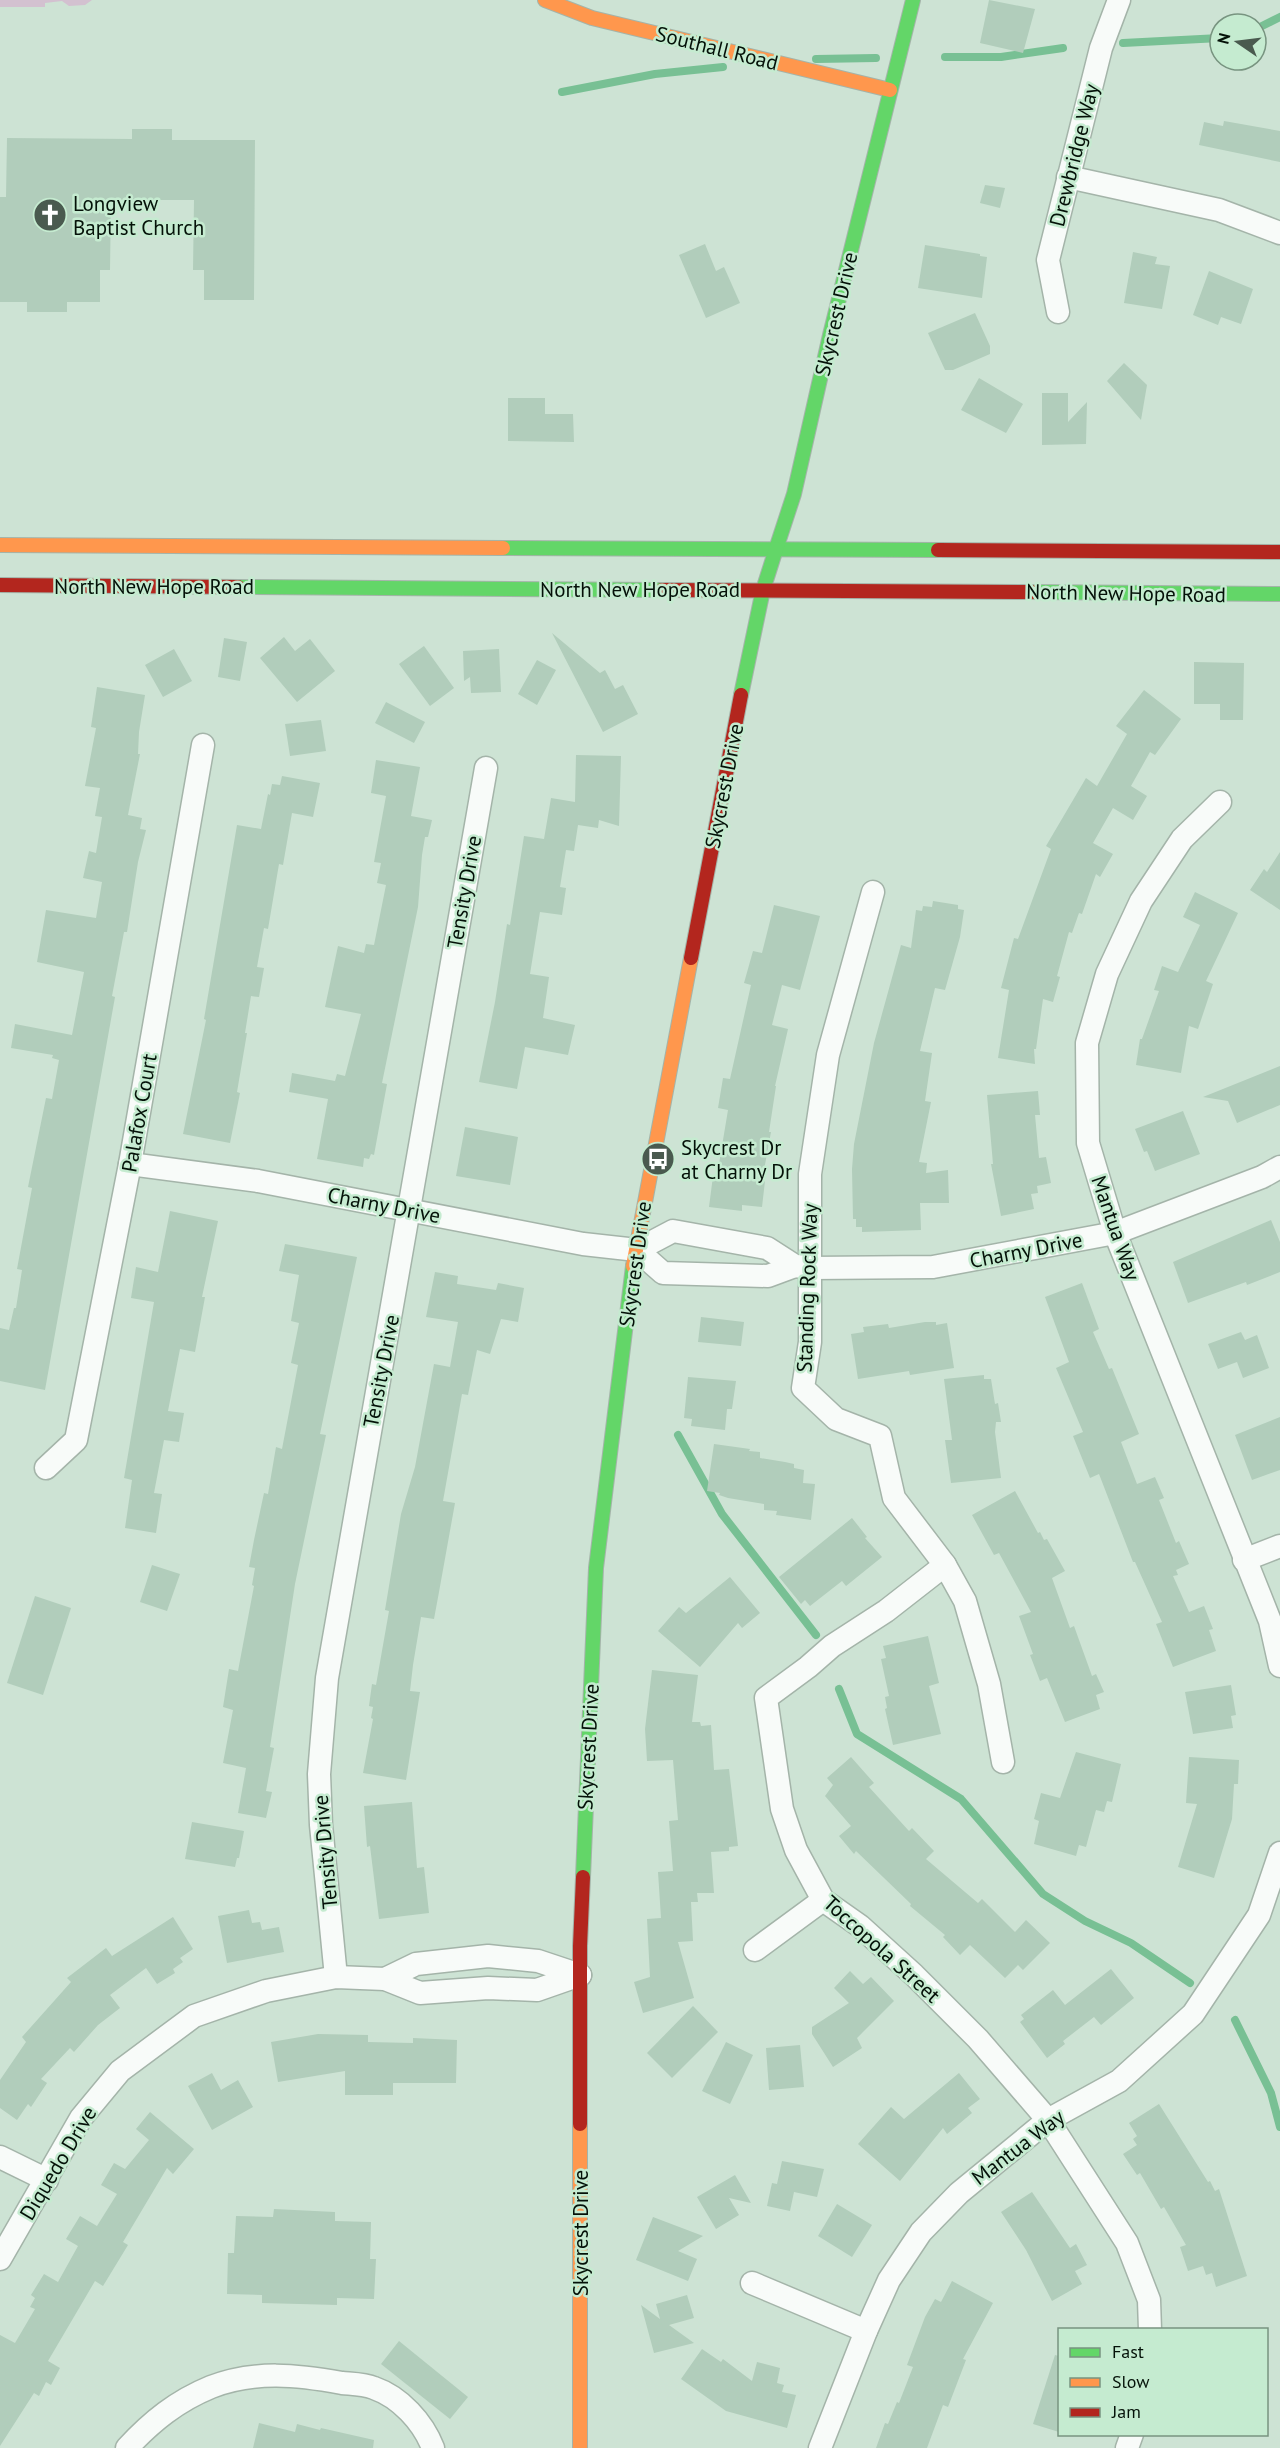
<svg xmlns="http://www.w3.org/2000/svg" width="1280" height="2448" viewBox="0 0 1280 2448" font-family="'PT Sans',sans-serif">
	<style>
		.green { fill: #d3c1d0 }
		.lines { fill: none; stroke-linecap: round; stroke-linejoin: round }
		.stream { stroke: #78c094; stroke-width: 8 }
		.building { fill: #b1cdbb }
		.street-casing { stroke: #a4b4a9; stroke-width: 25 }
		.fast-casing { stroke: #a4b4a9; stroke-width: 16 }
		.slow-casing { stroke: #a4b4a9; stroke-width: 16 }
		.jam-casing { stroke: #a4b4a9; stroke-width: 16 }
		.street { stroke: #f8fbf9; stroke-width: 22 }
		.fast { stroke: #63d668; stroke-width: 14 }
		.slow { stroke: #ff974d; stroke-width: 14 }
		.jam { stroke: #b3261e; stroke-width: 14 }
		.labels { text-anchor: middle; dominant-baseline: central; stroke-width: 5; stroke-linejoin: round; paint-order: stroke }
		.street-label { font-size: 21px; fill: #041108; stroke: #c5ebd0 }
		.poi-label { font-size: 21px; fill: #041108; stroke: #c5ebd0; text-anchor: start }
	</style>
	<rect width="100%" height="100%" fill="#cde3d4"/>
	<!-- green -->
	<polygon class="green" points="0,0 99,0 92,0 85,5 69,6 62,1 45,3 45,7 0,7"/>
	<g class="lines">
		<!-- stream -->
		<g class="stream">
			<polyline points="1256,29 1280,17"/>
			<polyline points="1123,43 1220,38"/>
			<polyline points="945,57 1001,57 1063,48"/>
			<polyline points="816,59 876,58"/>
			<polyline points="562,92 655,74 723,67"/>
			<polyline points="678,1435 722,1514 816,1635"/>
			<polyline points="839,1689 857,1734 961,1799 1043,1894 1085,1921 1131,1943 1190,1983"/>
			<polyline points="1235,2020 1271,2093 1280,2127"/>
		</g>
	</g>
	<!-- building -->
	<g class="building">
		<polygon points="989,0 1035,9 1023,53 980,43"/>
		<polygon points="1224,121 1280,131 1280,162 1199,145 1204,122 1223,126"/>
		<polygon points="132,129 172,129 172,140 255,140 254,300 204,300 204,270 193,270 194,200 111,200 110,270 100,270 100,302 67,302 67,312 27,312 27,302 0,302 0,197 6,197 7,138 132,139"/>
		<polygon points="985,185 1005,188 1000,208 980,203"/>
		<polygon points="705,244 716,271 724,267 740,303 706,318 679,255"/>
		<polygon points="925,245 980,254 980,256 987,257 982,298 918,288"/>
		<polygon points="1133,252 1157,257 1155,264 1170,266 1162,309 1124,303"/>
		<polygon points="1209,271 1253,289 1241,324 1221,317 1218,325 1193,315"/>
		<polygon points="975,313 990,346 990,354 953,370 945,370 928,333"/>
		<polygon points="1124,363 1147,385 1141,420 1107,381"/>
		<polygon points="979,378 1023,404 1006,433 961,410"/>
		<polygon points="1042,393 1068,393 1068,422 1087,402 1086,444 1042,445"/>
		<polygon points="508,398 545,398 545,414 573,414 574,442 508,441"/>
		<polygon points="552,633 600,673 605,670 615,689 623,685 638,714 603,732"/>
		<polygon points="284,637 295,651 310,639 335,671 297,702 260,658"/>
		<polygon points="224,638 247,642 240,681 218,677"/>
		<polygon points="424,646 454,688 430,706 399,664"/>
		<polygon points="174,649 192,681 163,697 145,665"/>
		<polygon points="499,649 501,692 471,693 470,677 464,681 463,651"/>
		<polygon points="537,660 556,670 537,705 518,694"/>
		<polygon points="1194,662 1244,663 1243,720 1220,720 1220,704 1194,704"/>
		<polygon points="97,687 145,695 139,732 138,754 140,754 128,815 142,818 140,829 146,830 138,862 127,932 124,932 112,996 115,997 45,1390 0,1381 0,1328 9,1330 14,1308 16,1308 22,1270 17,1269 32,1188 28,1187 46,1098 52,1099 59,1060 52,1058 53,1055 11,1048 15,1024 72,1035 84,972 37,962 46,910 96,918 102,882 83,878 89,851 96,853 102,817 95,816 100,788 85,786 96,728 91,727"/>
		<polygon points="1144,690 1181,719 1155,755 1150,752 1131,786 1147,796 1133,820 1113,808 1093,843 1113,854 1100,877 1096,874 1082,914 1079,913 1072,933 1069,932 1057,976 1060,977 1053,1002 1043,999 1036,1049 1034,1049 1035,1064 998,1058 1009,990 1001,988 1014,938 1018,939 1051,849 1046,846 1086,778 1097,786 1127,734 1116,726"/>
		<polygon points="386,702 425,722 414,743 375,723"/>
		<polygon points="321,720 326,751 290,756 285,724"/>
		<polygon points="576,755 621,756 619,826 599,820 598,828 578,825 574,851 566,850 560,887 566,888 562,915 540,912 530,974 549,977 543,1018 575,1025 568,1055 525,1047 517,1089 479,1082 495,1002 507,924 510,925 524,836 544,839 551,798 575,802"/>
		<polygon points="376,760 420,767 411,816 432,820 428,837 425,837 422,855 418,907 382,1083 387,1084 374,1155 371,1154 369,1159 364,1158 363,1167 317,1159 328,1099 289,1092 292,1073 335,1081 337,1074 345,1076 361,1014 325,1007 338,946 364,953 366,944 374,945 386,885 377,883 381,863 374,862 386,796 371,793"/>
		<polygon points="282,776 320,783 313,817 292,813 283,865 279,864 268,929 264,928 257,967 264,968 259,997 251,996 245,1033 247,1033 237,1092 240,1093 230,1143 183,1134 206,1020 204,1019 237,825 261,829 268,794 270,795 272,784 280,785"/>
		<polygon points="1280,852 1280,910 1250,890 1264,869 1267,872"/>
		<polygon points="1195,892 1238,913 1206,981 1213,984 1198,1029 1189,1026 1181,1073 1136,1065 1140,1039 1142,1039 1159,991 1154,990 1162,966 1178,972 1200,925 1183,917"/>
		<polygon points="933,901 958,905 958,909 964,910 960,937 945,990 935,988 920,1051 932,1053 925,1101 931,1102 919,1162 927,1163 926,1173 948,1170 949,1203 920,1203 921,1230 862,1232 862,1227 856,1227 856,1219 853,1219 852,1169 854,1144 874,1043 901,945 911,948 916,910 922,911 923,906 932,907"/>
		<polygon points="774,905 820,916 800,990 782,985 772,1025 788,1029 775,1086 776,1086 769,1132 771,1132 762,1181 765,1181 762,1207 742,1205 742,1211 709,1207 713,1176 717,1176 728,1110 718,1108 723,1078 730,1079 751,985 744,983 753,951 762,953"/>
		<polygon points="1280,1066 1280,1105 1256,1115 1237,1123 1228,1101 1203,1097"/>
		<polygon points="1038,1091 1040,1115 1035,1115 1039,1158 1046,1157 1051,1183 1037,1186 1038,1193 1031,1194 1034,1209 1001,1216 991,1164 993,1164 987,1095"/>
		<polygon points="1183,1111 1200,1154 1155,1171 1147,1151 1144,1152 1135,1129"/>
		<polygon points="465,1127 518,1137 510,1185 456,1176"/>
		<polygon points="170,1211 218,1221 202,1297 205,1297 195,1352 180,1349 168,1411 184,1413 179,1442 164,1440 154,1493 162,1494 156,1533 125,1528 132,1480 124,1478 154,1302 131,1298 136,1267 158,1272"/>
		<polygon points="1271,1220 1280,1242 1280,1272 1247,1285 1246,1282 1188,1303 1173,1262"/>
		<polygon points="285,1244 357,1257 320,1434 326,1435 295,1584 270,1747 274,1748 266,1791 272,1792 266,1818 238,1813 246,1768 223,1763 233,1710 223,1707 229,1669 238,1671 254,1586 252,1585 255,1568 249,1567 254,1540 264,1493 268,1494 276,1447 282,1449 298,1365 291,1363 299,1323 291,1321 299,1275 279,1271"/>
		<polygon points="435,1272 458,1276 457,1284 496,1290 498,1283 524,1288 518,1322 501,1319 490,1354 477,1350 468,1395 462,1394 443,1501 455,1503 439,1592 434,1619 421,1617 413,1665 410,1691 420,1692 406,1780 363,1773 373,1719 371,1718 373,1707 369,1706 372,1684 376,1685 389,1611 385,1610 401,1514 415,1467 434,1364 450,1367 458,1322 426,1317"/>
		<polygon points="1082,1283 1099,1329 1093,1332 1109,1369 1112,1368 1139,1434 1121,1442 1137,1484 1155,1477 1164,1498 1159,1500 1176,1543 1179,1541 1189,1564 1176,1570 1178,1575 1173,1576 1189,1612 1204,1606 1213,1629 1209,1630 1216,1651 1173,1667 1156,1624 1162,1622 1135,1562 1133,1562 1099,1474 1090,1478 1073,1436 1083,1432 1056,1368 1069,1362 1045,1297"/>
		<polygon points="701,1317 744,1322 741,1346 698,1342"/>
		<polygon points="925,1322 936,1322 936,1325 947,1323 954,1368 910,1375 909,1371 858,1379 851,1334 864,1332 863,1327 888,1324 889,1328"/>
		<polygon points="1241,1332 1245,1340 1257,1335 1269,1368 1243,1378 1237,1362 1218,1369 1208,1344"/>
		<polygon points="984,1375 984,1379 991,1379 995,1404 998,1403 1001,1422 996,1422 995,1432 1001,1478 951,1483 945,1440 952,1440 944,1379"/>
		<polygon points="688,1377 736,1381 732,1409 727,1409 725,1430 691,1426 692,1419 684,1418"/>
		<polygon points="1280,1417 1280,1470 1252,1480 1235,1435"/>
		<polygon points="714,1444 750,1449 749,1451 760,1452 760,1458 785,1462 794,1464 794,1468 804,1470 803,1483 815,1484 811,1520 776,1515 777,1511 764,1510 764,1504 728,1498 719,1495 720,1493 707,1491"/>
		<polygon points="1015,1491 1038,1533 1040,1532 1044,1540 1047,1539 1065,1571 1052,1578 1070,1628 1074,1626 1092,1676 1096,1674 1104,1692 1096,1695 1100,1709 1065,1722 1047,1678 1040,1681 1030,1655 1033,1654 1019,1616 1031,1612 999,1553 994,1555 972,1515"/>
		<polygon points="852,1518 867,1537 865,1538 882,1557 846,1586 842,1581 810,1606 805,1600 801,1604 779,1577"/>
		<polygon points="152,1565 180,1574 167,1611 140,1602"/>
		<polygon points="730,1577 760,1613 742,1628 738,1623 700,1667 658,1631 679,1607 686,1613"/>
		<polygon points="35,1596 71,1608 43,1695 7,1683"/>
		<polygon points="928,1636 939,1683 929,1686 941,1734 893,1745 885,1709 887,1708 885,1697 889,1696 881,1659 886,1658 883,1646"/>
		<polygon points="652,1670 698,1675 692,1722 700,1722 701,1726 711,1725 714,1770 729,1769 738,1846 729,1847 729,1851 711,1852 714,1893 697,1893 698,1902 691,1902 693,1941 678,1942 694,1998 643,2013 634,1982 650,1977 647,1919 661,1918 658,1872 673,1871 669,1821 678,1820 673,1760 647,1761 645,1729"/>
		<polygon points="1231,1685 1236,1715 1231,1716 1233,1728 1193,1734 1185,1692"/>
		<polygon points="1076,1752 1121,1764 1112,1802 1107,1801 1104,1812 1096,1810 1086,1847 1079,1845 1076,1856 1034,1844 1039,1821 1034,1819 1041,1793 1060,1798"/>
		<polygon points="851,1757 874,1783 869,1787 909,1831 912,1828 934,1851 926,1859 978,1903 982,1899 1015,1932 1026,1920 1050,1943 1023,1970 1018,1965 1005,1978 970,1945 960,1955 943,1937 945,1935 910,1906 911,1904 856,1851 854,1854 839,1836 851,1826 825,1796 833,1785 827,1778"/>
		<polygon points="1189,1757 1239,1760 1238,1784 1234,1784 1232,1819 1214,1878 1178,1867 1197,1804 1186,1803"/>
		<polygon points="412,1802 417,1868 424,1867 429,1913 379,1919 370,1846 367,1847 364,1806"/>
		<polygon points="192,1822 244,1831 239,1858 237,1858 235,1867 185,1859"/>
		<polygon points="249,1910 252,1923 260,1922 262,1930 279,1927 284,1952 227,1963 218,1916"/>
		<polygon points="173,1917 193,1949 180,1958 183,1962 173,1969 175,1973 157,1984 146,1968 110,1995 120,2008 98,2025 74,2052 70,2048 41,2079 47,2083 31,2107 28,2104 17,2120 0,2108 0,2080 26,2042 22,2037 71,1982 67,1978 106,1948 112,1956"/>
		<polygon points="1111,1969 1134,1998 1101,2025 1094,2017 1063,2041 1065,2044 1047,2058 1020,2022 1024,2019 1021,2015 1053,1990 1065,2005"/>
		<polygon points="850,1971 863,1984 871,1977 894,2001 857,2038 862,2048 833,2067 812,2034 812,2027 849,2003 834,1988"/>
		<polygon points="693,2006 718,2032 672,2078 647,2053"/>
		<polygon points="318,2034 368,2035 368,2042 413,2043 413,2038 457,2040 456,2083 393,2083 393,2095 345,2095 345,2071 278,2082 271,2042"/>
		<polygon points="726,2042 753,2055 730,2104 702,2091"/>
		<polygon points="800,2045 804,2087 769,2090 766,2048"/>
		<polygon points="212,2073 221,2090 238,2080 253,2107 212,2130 188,2086"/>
		<polygon points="959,2073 980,2099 968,2108 972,2113 947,2134 943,2128 900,2181 858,2144 891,2107 904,2119"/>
		<polygon points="1159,2104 1208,2182 1210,2181 1215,2191 1219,2189 1247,2276 1216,2287 1212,2273 1206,2275 1203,2266 1188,2271 1180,2247 1186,2245 1164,2207 1161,2209 1140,2173 1137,2175 1123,2154 1137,2145 1133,2139 1137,2136 1129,2123"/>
		<polygon points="150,2112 194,2149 173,2174 167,2168 123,2242 128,2245 103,2286 95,2281 48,2361 60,2368 51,2385 46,2382 39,2396 34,2393 0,2446 0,2335 15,2343 35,2309 30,2307 35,2298 31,2295 44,2274 58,2282 78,2246 66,2239 80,2216 97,2226 117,2194 101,2185 114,2163 125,2169 149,2140 136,2129"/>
		<polygon points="782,2161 824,2169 817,2197 794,2192 790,2211 767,2206 772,2183 777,2184"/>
		<polygon points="735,2175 751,2203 729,2198 739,2215 716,2229 697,2197"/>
		<polygon points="1032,2192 1070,2248 1076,2244 1087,2265 1075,2271 1082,2284 1052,2301 1026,2250 1001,2212"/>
		<polygon points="837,2204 872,2225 852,2257 818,2236"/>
		<polygon points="274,2209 335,2212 335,2221 371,2222 370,2259 376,2259 374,2299 337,2298 337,2305 262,2303 262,2295 227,2294 228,2253 234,2253 236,2216 273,2217"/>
		<polygon points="653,2217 703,2236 678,2251 697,2259 688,2281 636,2260"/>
		<polygon points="952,2281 993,2303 963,2359 966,2360 948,2407 943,2405 927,2448 876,2448 885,2423 888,2424 897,2402 899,2403 913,2367 907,2365 925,2317 935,2299 941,2302"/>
		<polygon points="687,2295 694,2318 669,2325 694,2343 654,2353 641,2305 660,2319 656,2304"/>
		<polygon points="399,2341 468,2397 450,2419 381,2364"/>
		<polygon points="702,2349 721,2362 723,2359 752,2381 757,2362 780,2368 777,2383 784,2385 782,2392 796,2395 787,2428 726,2411 681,2379"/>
		<polygon points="1055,2355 1059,2356 1059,2432 1033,2424"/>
		<polygon points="259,2423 295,2432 297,2424 320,2430 321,2428 374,2440 373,2448 253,2448"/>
	</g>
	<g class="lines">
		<defs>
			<g id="street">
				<polyline points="1068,177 1219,210 1280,233"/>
				<polyline points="1058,312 1048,260 1101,48 1119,0"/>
				<polyline points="1220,802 1182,839 1141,901 1107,974 1087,1043 1088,1143 1115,1233 1270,1621 1280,1666"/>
				<polyline points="873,892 828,1055 810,1174 810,1342 803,1388 836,1419 880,1436 894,1498 945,1565 965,1601 989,1684 1003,1762"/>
				<polyline points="130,1164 258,1181 583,1244 637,1250 663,1273 768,1276 795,1266"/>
				<polyline points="637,1250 673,1231 767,1248 795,1266 811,1268 933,1267 1115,1233 1262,1177 1280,1167"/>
				<polyline points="46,1468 76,1440 130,1164 203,745"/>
				<polyline points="1244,1560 1280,1546"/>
				<polyline points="945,1565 886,1611 832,1646 808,1667 766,1698 782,1809 796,1850 823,1900 860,1926 914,1975 978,2039 1048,2120 1127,2243 1149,2300 1150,2330"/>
				<polyline points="755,1950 823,1900"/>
				<polyline points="336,1977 321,1825 319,1774 327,1678 486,768"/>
				<polyline points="385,1979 416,1964 488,1956 538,1961 580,1975"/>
				<polyline points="0,2157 47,2180"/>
				<polyline points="0,2259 81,2118 120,2071 194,2016 266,1991 336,1977 385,1979 420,1993 488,1988 537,1990 580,1975"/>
				<polyline points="752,2283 866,2331"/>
				<path d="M127 2448C152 2421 177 2401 211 2387 255 2370 298 2375 342 2383 352 2384 364 2384 374 2388 400 2397 423 2422 433 2448"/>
				<polyline points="820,2448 866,2331 889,2280 921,2232 959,2193 1048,2120 1119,2081 1193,2014 1259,1915 1280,1853"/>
				<polyline points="1127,2448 1132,2434"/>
			</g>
			<g id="fast">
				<polyline points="503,548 938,550"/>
				<polyline points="776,549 794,494 830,335 913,0"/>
				<polyline points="238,587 662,590"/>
				<polyline points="1032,592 1280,594"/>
				<polyline points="741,695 763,590 776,549"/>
				<polyline points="583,1877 596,1568 633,1266"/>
			</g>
			<g id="slow">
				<polyline points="545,0 592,18 890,90"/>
				<polyline points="0,545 503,548"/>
				<polyline points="633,1266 691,958"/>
				<polyline points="580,2124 580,2448"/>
			</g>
			<g id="jam">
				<polyline points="938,550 1280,552"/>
				<polyline points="0,585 238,587"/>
				<polyline points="662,590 1032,592"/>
				<polyline points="691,958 741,695"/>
				<polyline points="580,2124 580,1946 583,1877"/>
			</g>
		</defs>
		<!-- street casing -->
		<use href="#street" class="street-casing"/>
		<!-- fast casing -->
		<use href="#fast" class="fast-casing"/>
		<!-- slow casing -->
		<use href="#slow" class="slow-casing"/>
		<!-- jam casing -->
		<use href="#jam" class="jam-casing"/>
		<!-- street -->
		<use href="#street" class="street"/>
		<!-- fast -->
		<use href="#fast" class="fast"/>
		<!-- slow -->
		<use href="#slow" class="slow"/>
		<!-- jam -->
		<use href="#jam" class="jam"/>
	</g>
	<!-- icons -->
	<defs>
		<symbol id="church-disc" viewBox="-11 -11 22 22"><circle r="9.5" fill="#4a5a4f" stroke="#c5ebd0"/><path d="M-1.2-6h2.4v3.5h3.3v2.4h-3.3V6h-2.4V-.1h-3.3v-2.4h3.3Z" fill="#fff"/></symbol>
		<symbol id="bus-disc" viewBox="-11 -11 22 22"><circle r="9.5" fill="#4a5a4f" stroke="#c5ebd0"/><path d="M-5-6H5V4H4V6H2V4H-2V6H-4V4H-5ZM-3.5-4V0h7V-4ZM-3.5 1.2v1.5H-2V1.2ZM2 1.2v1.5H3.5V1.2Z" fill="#fff"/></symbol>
	</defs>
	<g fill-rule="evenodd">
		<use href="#church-disc" x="31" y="196" width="38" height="38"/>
		<use href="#bus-disc" x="639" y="1140" width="38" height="38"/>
	</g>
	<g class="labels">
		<!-- street labels -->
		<g class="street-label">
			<text transform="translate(717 48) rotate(14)">Southall Road</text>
			<text transform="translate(1074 155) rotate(-76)">Drewbridge Way</text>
			<text transform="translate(836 314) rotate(-77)">Skycrest Drive</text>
			<text x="154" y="586">North New Hope Road</text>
			<text x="640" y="589">North New Hope Road</text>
			<text transform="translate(1126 593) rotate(1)">North New Hope Road</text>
			<text transform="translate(724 786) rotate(-79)">Skycrest Drive</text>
			<text transform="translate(464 892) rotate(-80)">Tensity Drive</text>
			<text transform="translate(139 1113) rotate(-80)">Palafox Court</text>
			<text transform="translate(384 1205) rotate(11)">Charny Drive</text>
			<text transform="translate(1116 1228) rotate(71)">Mantua Way</text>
			<text transform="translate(1026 1250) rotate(-11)">Charny Drive</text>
			<text transform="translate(635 1264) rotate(-82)">Skycrest Drive</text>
			<text transform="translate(807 1288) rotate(-88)">Standing Rock Way</text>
			<text transform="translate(381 1371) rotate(-79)">Tensity Drive</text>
			<text transform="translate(588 1747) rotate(-87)">Skycrest Drive</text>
			<text transform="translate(325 1852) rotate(-95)">Tensity Drive</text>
			<text transform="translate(882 1949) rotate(42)">Toccopola Street</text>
			<text transform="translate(1018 2147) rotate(-37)">Mantua Way</text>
			<text transform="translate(58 2163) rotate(-59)">Diquedo Drive</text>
			<text transform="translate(580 2233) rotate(-90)">Skycrest Drive</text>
		</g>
		<!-- poi labels -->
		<g class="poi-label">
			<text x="73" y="203">Longview<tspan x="73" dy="24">Baptist Church</tspan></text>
			<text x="681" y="1147">Skycrest Dr<tspan x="681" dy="24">at Charny Dr</tspan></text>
		</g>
	</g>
	<!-- legend -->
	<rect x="1058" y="2328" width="210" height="108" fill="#c5ebd0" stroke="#789480" stroke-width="1.5"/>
	<rect x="1070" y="2348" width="30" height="9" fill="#63d668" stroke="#789480" stroke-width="1.5"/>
	<text x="1112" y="2358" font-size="18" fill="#041108">Fast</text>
	<rect x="1070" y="2378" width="30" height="9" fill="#ff974d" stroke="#789480" stroke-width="1.5"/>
	<text x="1112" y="2388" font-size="18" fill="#041108">Slow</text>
	<rect x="1070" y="2408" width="30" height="9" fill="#b3261e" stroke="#789480" stroke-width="1.5"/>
	<text x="1112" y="2418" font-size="18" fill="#041108">Jam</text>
	<!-- north arrow -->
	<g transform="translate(1238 42) rotate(284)"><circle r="28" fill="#c5ebd0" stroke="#789480" stroke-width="1.5"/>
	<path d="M0-4.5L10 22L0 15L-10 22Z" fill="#4a5a4f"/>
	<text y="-9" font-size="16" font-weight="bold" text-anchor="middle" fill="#041108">N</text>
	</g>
</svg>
